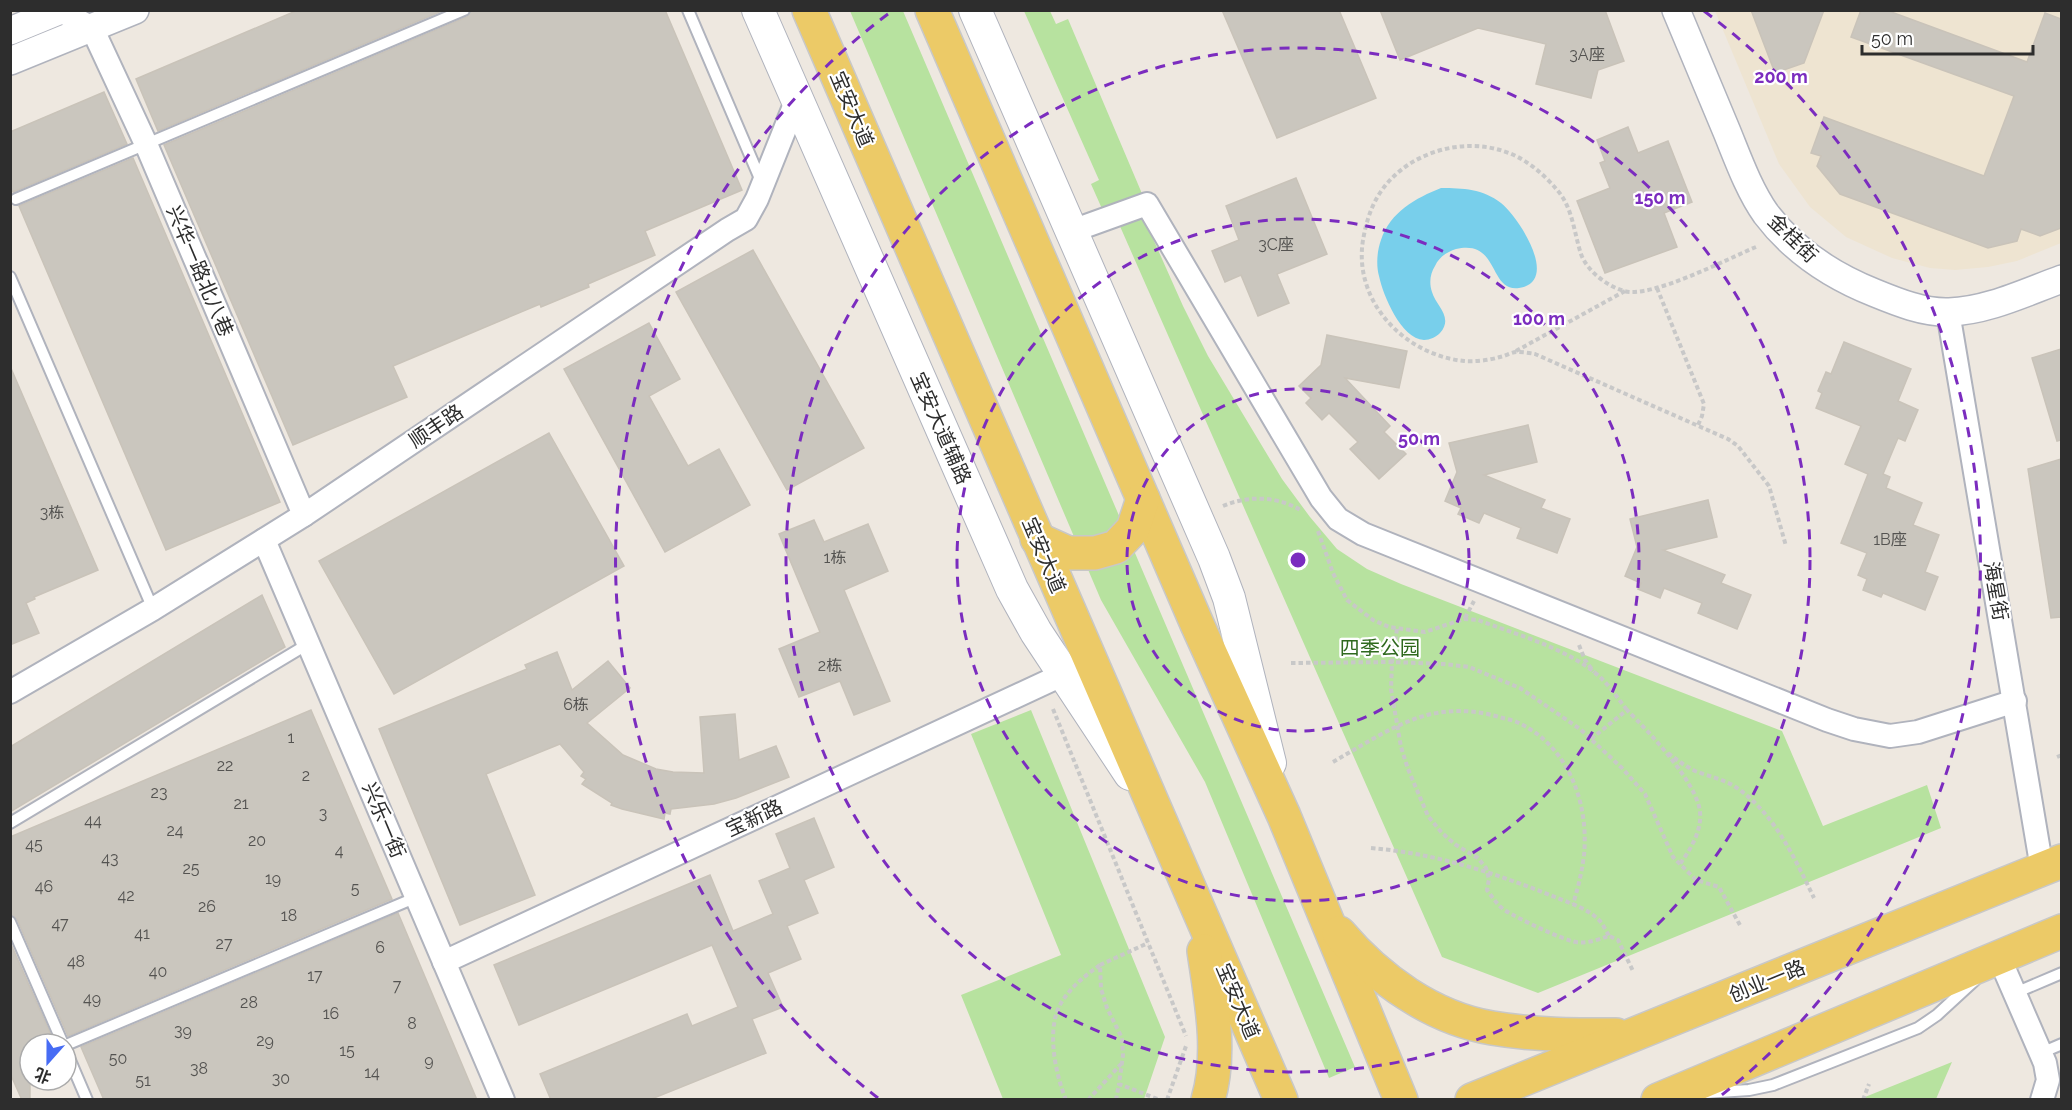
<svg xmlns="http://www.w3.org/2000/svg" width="2072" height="1110" viewBox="0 0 2072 1110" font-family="Raleway,'Noto Sans SC',sans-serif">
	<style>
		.education { fill: #eee4d1 }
		.green { fill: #b7e29f }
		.water { fill: #78cfeb }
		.building { fill: #cac6be; stroke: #c9c3b9; stroke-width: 1.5 }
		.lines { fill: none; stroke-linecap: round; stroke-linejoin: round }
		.service-casing { stroke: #b0b3bd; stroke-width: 14 }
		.minor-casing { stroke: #b0b3bd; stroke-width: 26 }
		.tertiary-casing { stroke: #b0b3bd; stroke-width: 30 }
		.secondary-casing { stroke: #b0b3bd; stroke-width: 34 }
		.primary-casing { stroke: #c8c8c8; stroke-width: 36 }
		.path { stroke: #c8c8c8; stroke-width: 4; stroke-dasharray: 4.5 3; stroke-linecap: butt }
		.service { stroke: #fff; stroke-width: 10 }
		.minor { stroke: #fff; stroke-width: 22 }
		.tertiary { stroke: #fff; stroke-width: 27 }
		.secondary { stroke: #fff; stroke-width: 32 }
		.primary { stroke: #ecca67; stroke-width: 33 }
		.ring { fill: none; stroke: #7b2cbf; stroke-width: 3; stroke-dasharray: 10 8 }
		.labels { text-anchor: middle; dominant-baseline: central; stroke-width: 4.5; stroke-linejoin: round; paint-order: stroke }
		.number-label { font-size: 16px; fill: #545351 }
		.street-label { font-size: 20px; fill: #2d2d2d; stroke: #fff }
		.park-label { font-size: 20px; fill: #2f691e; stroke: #fff }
		.centre { fill: #7b2cbf; stroke: #fff; stroke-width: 3 }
		.ring-label { font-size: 18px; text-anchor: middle; font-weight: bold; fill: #7b2cbf; stroke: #fff; stroke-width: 4.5; stroke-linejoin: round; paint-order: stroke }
	</style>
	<rect width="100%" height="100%" fill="#eee8e0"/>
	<!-- education -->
	<polygon class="education" points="1715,11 2061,11 2061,243 2017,261 1988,267 1955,270 1930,268 1892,258 1846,237 1810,207 1779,164"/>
	<!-- green -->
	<g class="green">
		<polygon points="850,11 903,11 1355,1067 1329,1078 1205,782 1101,600"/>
		<polygon points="1024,11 1050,11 1056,24 1068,19 1143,196 1103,211 1091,184 1099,180"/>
		<polygon points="1142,214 1183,306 1208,356 1282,479 1310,517 1337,549 1367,569 1401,584 1782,731 1823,826 1927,785 1941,828 1538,993 1442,957 1119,224"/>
		<polygon points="1031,710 1165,1037 1144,1099 1003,1099 961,995 1061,955 971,734"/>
		<polygon points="1952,1062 1936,1099 1860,1099"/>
	</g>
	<!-- water -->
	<path class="water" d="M1441 188C1463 188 1483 189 1501 203 1518 216 1561 282 1519 288 1488 292 1500 239 1456 249 1447 252 1439 257 1435 266 1430 274 1429 283 1432 292 1436 306 1454 317 1440 333 1436 337 1430 340 1424 340 1401 339 1383 295 1379 276 1376 265 1377 251 1381 240 1390 212 1416 198 1441 188Z"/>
	<!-- building -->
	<g class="building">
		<polygon points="298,10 444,10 158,131 136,79"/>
		<polygon points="471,10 665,10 742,190 645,231 655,255 588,284 589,287 541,307 540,304 393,366 407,397 293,445 164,145 467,17"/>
		<polygon points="1222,10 1339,10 1376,98 1277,138"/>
		<polygon points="1380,10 1605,10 1624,61 1598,70 1591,98 1536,84 1546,44 1478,28 1400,60"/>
		<polygon points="1751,10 1824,10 1804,63 1775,73"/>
		<polygon points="1861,10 1886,10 2027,62 2045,13 2061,19 2061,228 2040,236 2021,229 2017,241 1988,248 1840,194 1817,166 1821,156 1811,153 1824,117 1984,176 2014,96 1851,37"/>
		<polygon points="104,92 127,144 13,192 10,187 10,132"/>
		<polygon points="1628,127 1638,153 1668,141 1692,202 1664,213 1677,247 1605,273 1577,201 1610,188 1600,163 1605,161 1597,140"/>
		<polygon points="133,158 280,502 166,550 19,206"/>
		<polygon points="1296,178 1327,254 1277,274 1289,303 1258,316 1241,275 1225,282 1212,251 1239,240 1226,206"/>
		<polygon points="753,250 864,448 787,490 676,292"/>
		<polygon points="649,323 680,379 649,396 688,466 719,449 750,505 665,552 564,369"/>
		<polygon points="1327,335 1407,351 1399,388 1345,378 1390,426 1384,432 1406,454 1379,479 1350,449 1358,442 1329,413 1322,420 1306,403 1311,398 1299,386 1321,365"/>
		<polygon points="1844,342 1911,369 1898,401 1918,410 1905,441 1898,438 1883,474 1890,477 1886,488 1922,503 1913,525 1939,535 1925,572 1938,577 1925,610 1883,593 1881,597 1863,590 1867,579 1858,575 1867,553 1841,543 1868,474 1845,464 1861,426 1816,408 1822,393 1818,391 1826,372 1831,374"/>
		<polygon points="2061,349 2061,440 2057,441 2032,358"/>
		<polygon points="10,366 98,570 34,597 35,599 26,603 39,633 10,645"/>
		<polygon points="1528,425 1537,462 1484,475 1545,500 1541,508 1570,519 1557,553 1517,538 1521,528 1484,513 1479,523 1458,514 1461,508 1445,501 1457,472 1449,443"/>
		<polygon points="549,433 624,566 394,694 319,561"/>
		<polygon points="2061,459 2061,617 2051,618 2028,469"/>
		<polygon points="1708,500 1717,537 1663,550 1725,575 1721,583 1751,595 1737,629 1698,613 1702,603 1664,588 1660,598 1638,589 1641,583 1625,576 1637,547 1630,519"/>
		<polygon points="814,520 824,542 868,524 888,571 844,590 890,701 854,715 840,681 799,697 779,649 820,632 779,534"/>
		<polygon points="262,595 285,647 10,812 10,747"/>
		<polygon points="557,652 572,690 608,661 630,688 587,723 623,755 656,769 673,772 704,773 700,717 735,714 739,760 776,746 789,777 736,798 714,804 671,809 670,814 665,813 664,819 622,809 611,805 612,803 582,784 586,779 581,776 584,772 560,744 486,774 535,895 460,925 379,729 527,669 525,665"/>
		<polygon points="311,710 392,899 68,1036 17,919 10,915 10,837"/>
		<polygon points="814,818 834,867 804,880 818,913 787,926 801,959 768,973 783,1007 752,1019 766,1053 649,1100 551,1100 540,1074 687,1014 692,1026 738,1007 712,945 519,1025 494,965 710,875 733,931 773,914 759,881 790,868 776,834"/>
		<polygon points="398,913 477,1100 104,1100 81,1047"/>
		<polygon points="10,942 55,1044 30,1044 30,1100 22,1100 10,1073"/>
	</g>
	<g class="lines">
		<defs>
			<g id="service">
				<polyline points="688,10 761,181"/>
				<polyline points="16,199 464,10"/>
				<polyline points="10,277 153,609"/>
				<polyline points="10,823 308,644"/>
				<polyline points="10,922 63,1044"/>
				<polyline points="2015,993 2062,973"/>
				<polyline points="66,1045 417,897"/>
				<polyline points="66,1051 87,1100"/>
				<polyline points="2041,1053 2062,1044"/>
				<polyline points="1705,1093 1749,1090 1773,1085 1918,1028 1937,1015 1975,980"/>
			</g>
			<g id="minor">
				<polyline points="59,10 92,28 146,144 304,515"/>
				<polyline points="1072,231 1147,204 1321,498 1338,519 1363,534 1827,720 1854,729 1890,736 1918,732 2015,701"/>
				<polyline points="1948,312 2042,869"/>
				<polyline points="264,540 503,1100"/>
				<polyline points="10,692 153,609 304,515 727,230 746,219 757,199 797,99"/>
				<polyline points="1999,957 2045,1063 2048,1080 2042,1100"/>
				<polyline points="444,962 1064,674"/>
			</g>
			<g id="tertiary">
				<path d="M1676 10C1693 51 1710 92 1727 132 1738 159 1749 190 1766 214 1794 251 1832 276 1875 293 1897 302 1924 313 1949 312 1987 311 2026 292 2062 279"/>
				<polyline points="10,31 61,10"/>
				<polyline points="10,61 135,10"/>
			</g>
			<g id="secondary">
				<polyline points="758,10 1012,589 1036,632 1130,774"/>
				<polyline points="975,10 1214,558 1229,598 1270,763"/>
			</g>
			<g id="primary">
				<polyline points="809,10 1281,1100"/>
				<polyline points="932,10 1197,624 1284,816 1401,1100"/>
				<polyline points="1037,539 1068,553 1095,553 1116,547 1133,529 1143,499"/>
				<path d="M1339 933C1378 979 1432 1018 1492 1028 1533 1035 1575 1035 1616 1035"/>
				<path d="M1204 951C1211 999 1222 1053 1208 1100"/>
				<polyline points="1472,1100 2062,861"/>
				<polyline points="1658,1100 2062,931"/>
			</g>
		</defs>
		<!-- service casing -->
		<use href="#service" class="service-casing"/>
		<!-- minor casing -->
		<use href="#minor" class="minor-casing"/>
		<!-- tertiary casing -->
		<use href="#tertiary" class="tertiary-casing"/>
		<!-- secondary casing -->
		<use href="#secondary" class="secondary-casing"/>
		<!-- primary casing -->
		<use href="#primary" class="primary-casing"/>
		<!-- path -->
		<g class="path">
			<path d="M1756 247C1729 258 1651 299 1624 291 1607 286 1587 271 1581 254 1574 233 1573 209 1558 191 1544 174 1524 157 1503 151 1461 137 1408 153 1382 190 1371 205 1366 223 1363 240 1353 302 1405 355 1464 361 1475 362 1490 360 1500 357 1506 356 1511 352 1517 352 1523 352 1530 353 1535 354L1728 439 1738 446 1769 486 1786 546"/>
			<polyline points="1657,288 1704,404 1702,416 1698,425"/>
			<polyline points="1516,351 1625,291"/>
			<path d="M1223 506C1249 495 1278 496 1302 511"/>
			<path d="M1318 531 1333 573 1347 600 1373 620 1389 627 1425 632 1464 619 1478 620C1518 635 1573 650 1603 680 1612 689 1619 700 1627 710"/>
			<polyline points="1465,618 1474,601"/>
			<path d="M1397 629 1392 662 1391 689 1401 747 1408 769 1428 816 1442 833 1456 845 1478 858 1486 868 1489 879 1487 890C1493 898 1498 906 1506 911 1517 918 1565 941 1576 942 1588 944 1599 939 1609 936L1618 940 1633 971"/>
			<polyline points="1579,645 1585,660 1594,672"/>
			<polyline points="1291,663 1392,662 1444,664 1469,667 1520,688 1580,729 1622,768 1645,794 1673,857 1696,880 1719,887 1741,927"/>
			<polyline points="1053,709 1186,1036"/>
			<path d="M1591 739 1627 710C1648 731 1697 782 1700 812 1702 831 1690 850 1680 864"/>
			<path d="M1668 753C1677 760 1685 766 1695 771 1708 776 1722 779 1734 786 1774 812 1794 857 1814 898"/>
			<polyline points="2057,757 2062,755"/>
			<path d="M1333 762C1363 745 1394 724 1427 715 1451 709 1476 710 1499 717 1506 719 1514 720 1521 724 1569 748 1589 804 1584 855 1582 872 1578 888 1573 904"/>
			<path d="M1371 848C1433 853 1492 872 1550 895 1566 902 1586 907 1599 920 1603 924 1606 931 1609 936"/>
			<polyline points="1100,965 1148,943"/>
			<path d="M1066 1100C1055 1073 1045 1025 1063 1000 1073 985 1086 975 1100 965L1101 989 1107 1008 1122 1038 1123 1055 1119 1084 1160 1100"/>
			<polyline points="1088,1100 1121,1064"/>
			<polyline points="1116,1100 1119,1084"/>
			<polyline points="1167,1100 1186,1046"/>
			<polyline points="1863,1100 1869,1084"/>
		</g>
		<!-- service -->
		<use href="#service" class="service"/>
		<!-- minor -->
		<use href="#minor" class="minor"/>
		<!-- tertiary -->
		<use href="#tertiary" class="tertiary"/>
		<!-- secondary -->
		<use href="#secondary" class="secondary"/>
		<!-- primary -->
		<use href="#primary" class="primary"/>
	</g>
	<!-- distance rings -->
	<g class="ring">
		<circle cx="1298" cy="560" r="171"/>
		<circle cx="1298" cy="560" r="341"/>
		<circle cx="1298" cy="560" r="512"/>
		<path d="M878 1098A683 683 0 0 1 892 11M1704 11A683 683 0 0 1 1718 1098"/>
	</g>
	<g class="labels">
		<!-- number labels -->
		<g class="number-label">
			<text x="1587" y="54">3A座</text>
			<text x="1276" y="244">3C座</text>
			<text x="52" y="512">3栋</text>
			<text x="1890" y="539">1B座</text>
			<text x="835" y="557">1栋</text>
			<text x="830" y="665">2栋</text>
			<text x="576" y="704">6栋</text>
			<text x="291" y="737">1</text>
			<text x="225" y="765">22</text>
			<text x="306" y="775">2</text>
			<text x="159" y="792">23</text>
			<text x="241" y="803">21</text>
			<text x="323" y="813">3</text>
			<text x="93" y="820">44</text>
			<text x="175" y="830">24</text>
			<text x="257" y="840">20</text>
			<text x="34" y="844">45</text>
			<text x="339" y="850">4</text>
			<text x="110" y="858">43</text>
			<text x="191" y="868">25</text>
			<text x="273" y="878">19</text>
			<text x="44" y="886">46</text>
			<text x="355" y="888">5</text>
			<text x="126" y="895">42</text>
			<text x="207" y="906">26</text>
			<text x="289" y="915">18</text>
			<text x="60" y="923">47</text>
			<text x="142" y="933">41</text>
			<text x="224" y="943">27</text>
			<text x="380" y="947">6</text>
			<text x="76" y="961">48</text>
			<text x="158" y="971">40</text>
			<text x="315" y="975">17</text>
			<text x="397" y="985">7</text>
			<text x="92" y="998">49</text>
			<text x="249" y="1002">28</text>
			<text x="331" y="1013">16</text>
			<text x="412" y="1023">8</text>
			<text x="183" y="1030">39</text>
			<text x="265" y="1040">29</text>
			<text x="347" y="1050">15</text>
			<text x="118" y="1058">50</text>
			<text x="429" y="1060">9</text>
			<text x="199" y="1068">38</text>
			<text x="372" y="1072">14</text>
			<text x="281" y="1078">30</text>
			<text x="143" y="1080">51</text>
		</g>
		<!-- street labels -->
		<g class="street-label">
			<text transform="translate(852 109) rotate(67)">宝安大道</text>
			<text transform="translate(1793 238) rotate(44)">金桂街</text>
			<text transform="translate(200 271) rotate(67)">兴华一路北八巷</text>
			<text transform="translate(436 426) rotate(-34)">顺丰路</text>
			<text transform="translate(941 428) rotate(66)">宝安大道辅路</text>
			<text transform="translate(1044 555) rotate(67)">宝安大道</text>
			<text transform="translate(1996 591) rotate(80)">海星街</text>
			<text transform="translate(754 818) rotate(-25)">宝新路</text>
			<text transform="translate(384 820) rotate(67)">兴乐一街</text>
			<text transform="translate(1767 981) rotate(-22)">创业一路</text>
			<text transform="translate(1238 1001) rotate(67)">宝安大道</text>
		</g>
		<!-- park labels -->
		<g class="park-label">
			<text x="1380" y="648">四季公园</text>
		</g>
	</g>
	<circle cx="1298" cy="560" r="9" class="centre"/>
	<g class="ring-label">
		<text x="1781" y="83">200 m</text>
		<text x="1660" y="204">150 m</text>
		<text x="1539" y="325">100 m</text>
		<text x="1419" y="445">50 m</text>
	</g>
	<!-- border -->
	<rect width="2072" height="1110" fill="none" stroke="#2d2d2d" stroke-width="24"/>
	<!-- north arrow -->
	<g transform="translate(48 1062) rotate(201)"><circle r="28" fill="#ffffff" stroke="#ababab" stroke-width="1.5"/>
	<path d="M0-4.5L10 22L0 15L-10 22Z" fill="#476cf4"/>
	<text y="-9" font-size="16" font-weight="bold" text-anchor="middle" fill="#2d2d2d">北</text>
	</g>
	<!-- scale -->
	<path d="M1862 45v9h171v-9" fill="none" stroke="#2d2d2d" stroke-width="3"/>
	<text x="1871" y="45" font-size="18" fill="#2d2d2d" stroke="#ffffff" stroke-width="4.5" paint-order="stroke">50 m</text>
</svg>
